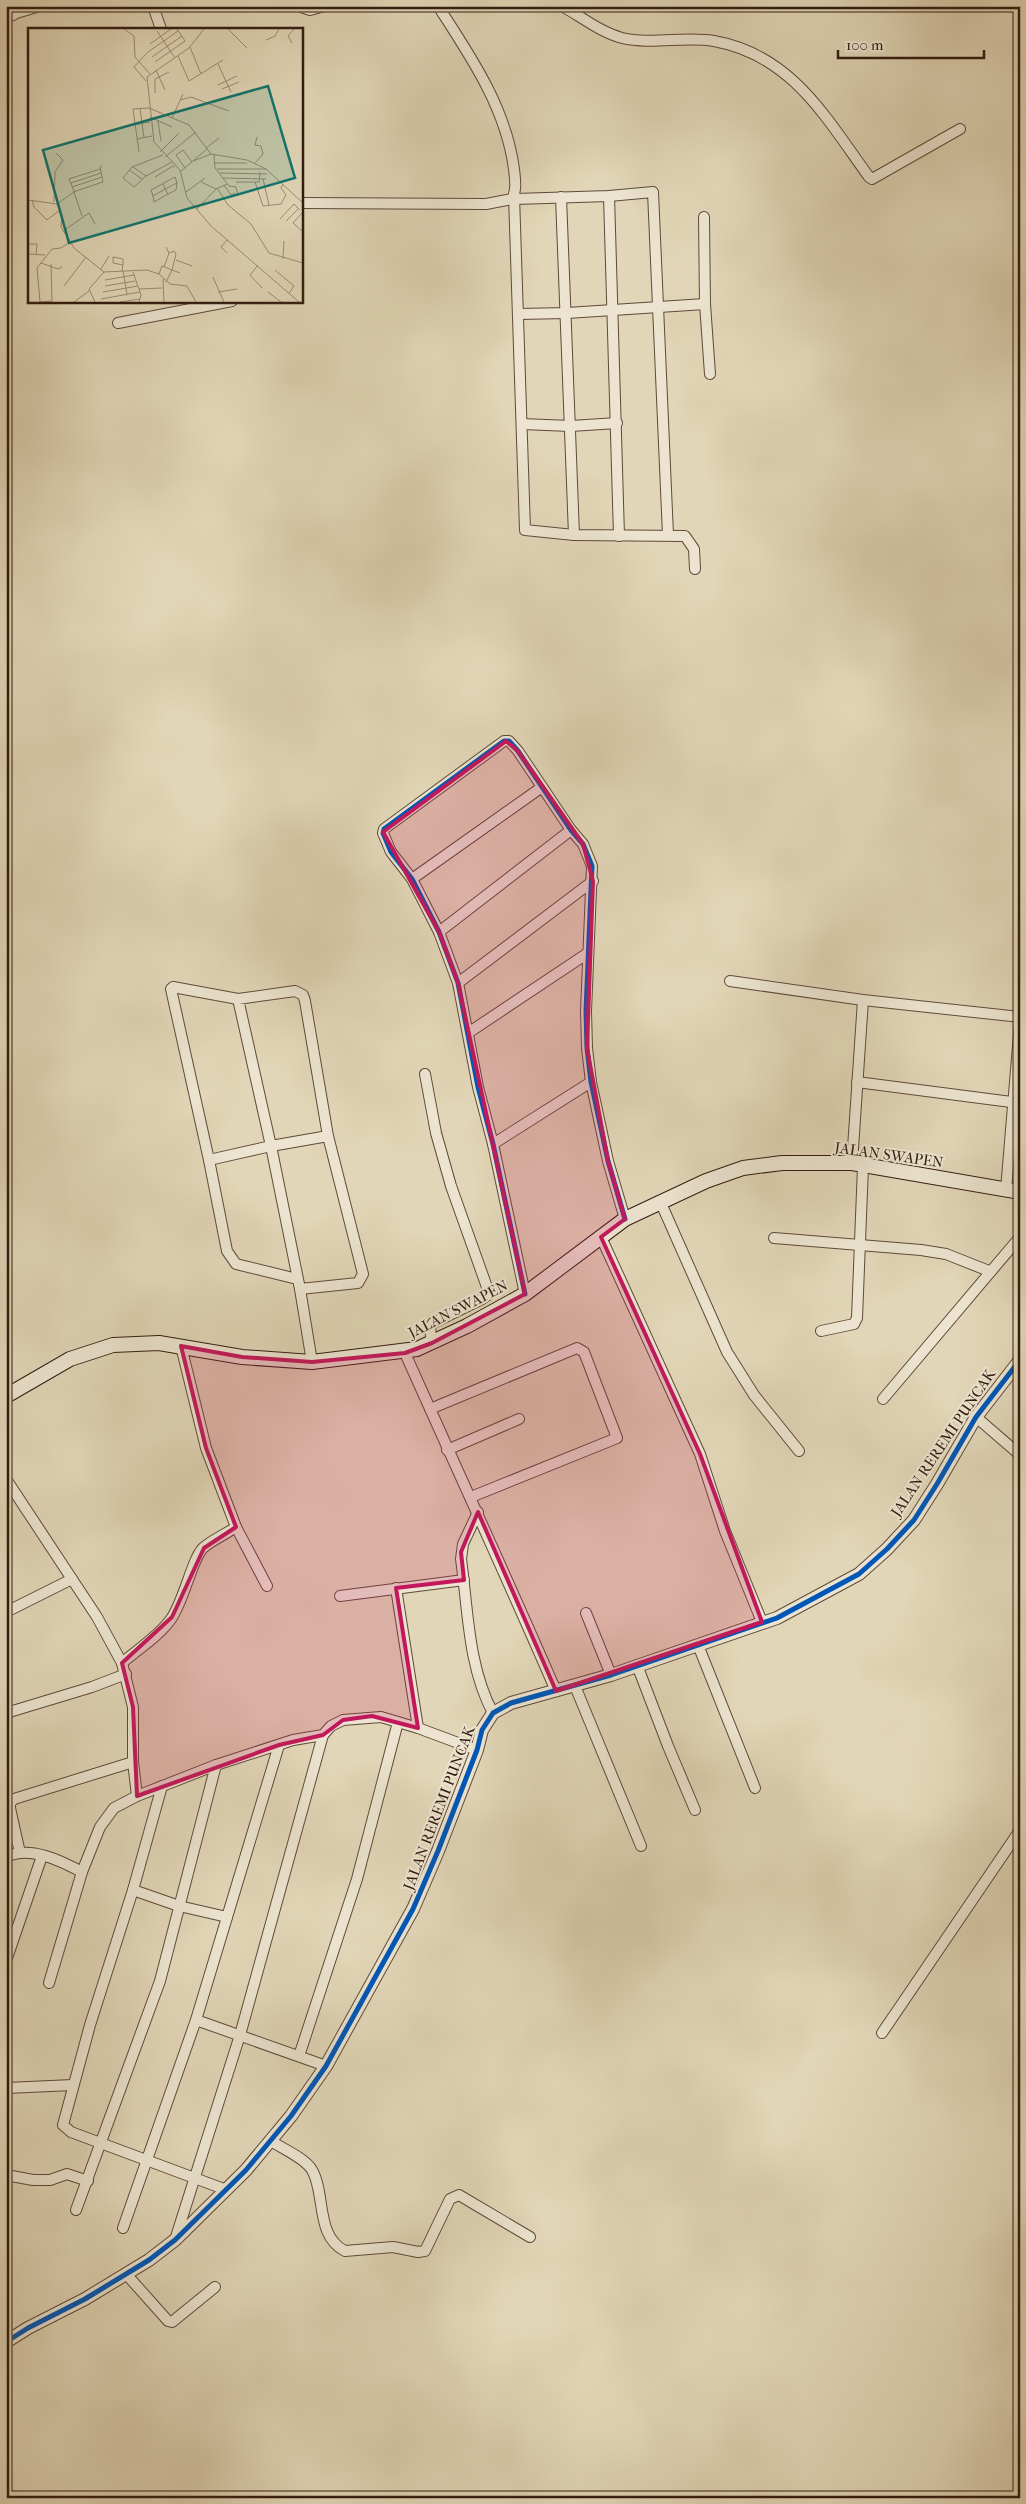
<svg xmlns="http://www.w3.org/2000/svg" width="1026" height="2504" viewBox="0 0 1026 2504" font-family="'IM FELL French Canon',serif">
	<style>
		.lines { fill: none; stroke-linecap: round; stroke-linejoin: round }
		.minor-casing { stroke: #5e4a3a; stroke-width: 12 }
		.tertiary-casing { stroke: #5e4a3a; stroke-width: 14 }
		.secondary-casing { stroke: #321c10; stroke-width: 16 }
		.minor { stroke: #ece4d0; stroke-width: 10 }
		.tertiary { stroke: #ece4d0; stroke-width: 12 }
		.secondary { stroke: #ece4d0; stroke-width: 14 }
		.cycleway-casing { stroke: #ece4d0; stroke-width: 8 }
		.cycleway { stroke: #0057b8; stroke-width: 5 }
		.marked { fill: #c2185b; fill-opacity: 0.2; stroke: #c2185b; stroke-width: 4; stroke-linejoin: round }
		.labels { text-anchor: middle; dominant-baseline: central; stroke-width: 4; stroke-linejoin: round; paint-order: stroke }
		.street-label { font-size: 15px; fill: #321c10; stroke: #ece4d0 }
		.inset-road { fill: none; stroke: #9b8c74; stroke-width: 1 }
		.view { fill: #0f766e; fill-opacity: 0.15; stroke: #0f766e; stroke-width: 2.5 }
		.inset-edge { fill: none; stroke: #321c10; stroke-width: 2.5 }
	</style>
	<rect width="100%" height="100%" fill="#e1d6b7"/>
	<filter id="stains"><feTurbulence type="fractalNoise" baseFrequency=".004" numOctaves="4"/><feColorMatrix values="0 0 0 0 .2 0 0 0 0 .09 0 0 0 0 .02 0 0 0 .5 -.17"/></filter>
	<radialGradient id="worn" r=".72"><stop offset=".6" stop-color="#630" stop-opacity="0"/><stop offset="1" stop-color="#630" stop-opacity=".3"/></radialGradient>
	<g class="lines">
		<defs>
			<g id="minor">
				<polyline points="153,6 161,29"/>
				<polyline points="298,6 310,10 325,6"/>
				<path d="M562 6C582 17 600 32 622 38 652 45 684 36 714 41 792 55 826 118 869 177L872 179 960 129"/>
				<polyline points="13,14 40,6"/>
				<polyline points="514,196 525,530 574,535 685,536 694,549 695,569"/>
				<polyline points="609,196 619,536"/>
				<polyline points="561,197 574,535"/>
				<polyline points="515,199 609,196 653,192 668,535"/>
				<path d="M301 203 486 204 512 199C517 190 515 179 514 169 506 108 471 57 438 6"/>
				<polyline points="704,217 705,304"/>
				<polyline points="518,314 567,313 705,304 710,374"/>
				<polyline points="118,323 232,301"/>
				<polyline points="522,424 571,426 617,423"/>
				<polyline points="412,879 542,787"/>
				<polyline points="439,932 571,830"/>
				<polyline points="730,981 863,1000 1020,1017"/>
				<polyline points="458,983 593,881"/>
				<polyline points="468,1033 588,953"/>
				<polyline points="425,1074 436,1133 451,1186 488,1290 488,1295 482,1299 433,1323 430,1328 432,1343"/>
				<polyline points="857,1082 1019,1103"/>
				<polyline points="493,1144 591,1082"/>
				<polyline points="209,1160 171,989 173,987 238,999"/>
				<polyline points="852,1163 863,1000"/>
				<polyline points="1006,1190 1020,1022"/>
				<polyline points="660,1201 727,1352 754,1395 799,1451"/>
				<polyline points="601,1237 700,1454 725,1531 762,1622"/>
				<polyline points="774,1238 921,1250 946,1254 989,1271"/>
				<polyline points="297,1279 236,1264 227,1251 209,1160 271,1146 238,999 295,991 303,995 305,1001 328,1136 363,1274 358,1283 300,1289 271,1146 328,1136"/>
				<polyline points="300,1289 312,1362"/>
				<polyline points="525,1294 493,1144 478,1087 458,983 439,932 412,879 391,852 383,833 384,829 504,741 509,741 518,751 571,830 583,844 592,866 586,1011 587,1048 591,1082 608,1161 625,1219"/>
				<polyline points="821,1331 854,1324 857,1318 863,1166"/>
				<polyline points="181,1346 206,1448 236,1527 267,1586"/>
				<path d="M405 1353C455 1465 507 1578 556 1691"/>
				<polyline points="883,1399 1020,1237"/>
				<polyline points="430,1409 577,1348 584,1352 617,1438 471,1497"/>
				<polyline points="976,1417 1020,1455"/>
				<polyline points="447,1450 519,1419"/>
				<polyline points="6,1479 97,1617 122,1663 133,1707 133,1762 137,1796"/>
				<path d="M478 1512 463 1544 461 1559C468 1609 468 1667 493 1713"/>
				<polyline points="396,1588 418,1728"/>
				<polyline points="340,1596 464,1580"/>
				<polyline points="6,1612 72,1579"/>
				<polyline points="586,1613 611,1675"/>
				<polyline points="698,1645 755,1788"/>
				<path d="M122 1663C138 1649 159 1636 171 1619 184 1601 192 1559 203 1548 212 1540 226 1534 236 1527"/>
				<polyline points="637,1665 668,1746 695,1810"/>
				<polyline points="575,1686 641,1846"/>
				<polyline points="6,1713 92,1687 126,1674"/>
				<polyline points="162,1786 133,1890 179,1906 227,1917"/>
				<polyline points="20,1853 10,1808 10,1803 14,1799 133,1762"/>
				<path d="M6 1857C30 1845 61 1861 82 1872L100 1827 114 1808 137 1796 216 1765 293 1740 323 1735 331 1726 343 1720 381 1717 418 1728 477 1750"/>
				<polyline points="133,1890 90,2025 63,2125 71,2132 224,2189"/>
				<polyline points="6,1961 42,1856"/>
				<polyline points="49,1983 82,1872"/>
				<polyline points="196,2020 326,2066"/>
				<polyline points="882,2033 1020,1830"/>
				<polyline points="299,2056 357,1879 398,1722"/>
				<polyline points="6,2088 73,2085"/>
				<path d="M271 2141C283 2149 305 2158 312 2170 326 2194 315 2236 345 2251L393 2247 418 2252 425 2251 450 2199 459 2195 530 2237"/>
				<polyline points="6,2175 33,2180 50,2180 67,2174 88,2181"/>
				<polyline points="76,2210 160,1981 216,1765"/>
				<polyline points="123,2228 196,2020 279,1745"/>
				<polyline points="175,2240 240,2035 323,1735"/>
				<polyline points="127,2275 168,2321 172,2322 215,2287"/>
			</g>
			<g id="tertiary">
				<polyline points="6,15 13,14 12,6"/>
				<polyline points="6,2342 28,2328 85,2299 149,2260 175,2240 246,2170 291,2116 326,2066 413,1909 438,1851 477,1750 482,1730 493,1713 511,1703 611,1675 777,1618 859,1574 887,1549 914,1520 937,1484 976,1417 1020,1360"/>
			</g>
			<polyline id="secondary" points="6,1396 70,1359 113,1345 159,1343 242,1357 312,1362 417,1349 467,1326 525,1294 625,1219 706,1181 743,1168 782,1163 852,1163 1020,1192"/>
		</defs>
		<!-- minor casing -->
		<use href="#minor" class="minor-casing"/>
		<!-- tertiary casing -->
		<use href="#tertiary" class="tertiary-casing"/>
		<!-- secondary casing -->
		<use href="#secondary" class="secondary-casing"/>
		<!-- minor -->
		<use href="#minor" class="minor"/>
		<!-- tertiary -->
		<use href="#tertiary" class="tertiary"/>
		<!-- secondary -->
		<use href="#secondary" class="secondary"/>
		<defs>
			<g id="cycleway">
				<polyline points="525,1294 493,1144 478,1087 458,983 439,932 412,879 391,852 383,833 384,829 504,741 509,741 518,751 571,830 583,844 592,866 586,1011 587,1048 591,1082 608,1161 625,1219"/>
				<polyline points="6,2342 28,2328 85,2299 149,2260 175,2240 246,2170 291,2116 326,2066 413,1909 438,1851 477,1750 482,1730 493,1713 511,1703 611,1675 777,1618 859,1574 887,1549 914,1520 937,1484 976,1417 1020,1360"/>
			</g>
		</defs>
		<!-- cycleway casing -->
		<use href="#cycleway" class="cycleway-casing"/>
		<!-- cycleway -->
		<use href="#cycleway" class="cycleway"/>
	</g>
	<!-- marked area -->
	<path class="marked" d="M506 741 518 751 583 844 593 881 587 1048 608 1161 625 1219 601 1237 700 1454 762 1622 556 1691 478 1512 461 1552 464 1580 396 1588 418 1728 372 1716 343 1720 323 1735 279 1745 137 1796 133 1707 122 1663 172 1617 204 1548 236 1527 206 1448 181 1346 242 1357 312 1362 405 1353 432 1343 525 1294 458 983 439 932 383 832Z"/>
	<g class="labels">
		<!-- street labels -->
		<g class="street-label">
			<text transform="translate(889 1155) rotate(8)">JALAN SWAPEN</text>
			<text transform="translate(458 1309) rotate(-27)">JALAN SWAPEN</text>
			<text transform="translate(943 1443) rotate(-56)">JALAN REREMI PUNCAK</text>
			<text transform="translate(439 1808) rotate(-69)">JALAN REREMI PUNCAK</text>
		</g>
	</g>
	<!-- overview -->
	<g transform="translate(28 28)">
		<rect width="275" height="275" fill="#e1d6b7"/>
		<path class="inset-road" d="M96 1 106 8 107 29 122 46M176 1 161 20 119 49 126 114 152 142 159 170 183 198 271 274M200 1 219 20M129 3 147 30M238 12 247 8 251 1M264 15 260 8 266 1M122 16 143 1M162 19 173 46M150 28 161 53 195 32M124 29 154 8M127 34 157 13 149 1M190 36 203 64M128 42 137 62M118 53 106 39 120 24 150 3M190 57 209 48M194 61 211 54M127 65V51L141 44M152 72 163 69 201 83M112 80 116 110M121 80 161 97 183 126 219 132 238 141 275 175M122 89 144 99M144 90 155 66M130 93 133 113M106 97 122 94M109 111 124 108M178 120 191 110M111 124 105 81 121 80M132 124 151 105M135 127 104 139 95 150 106 159 118 148 144 134M186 127 187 140 201 158 208 159 210 168M137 129 168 104M165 133 183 126M186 135H219M227 135 235 126 233 118 227 117 229 109M105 139 118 148M157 140 148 127 155 122 164 134M189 141H238M101 142 114 151M152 144 179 121M192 145 239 146M127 149 145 138 147 139M195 150 238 151M235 151 241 177M173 154 188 161M208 154H231L232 144M227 154 235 178 253 176 258 167 253 160 255 156M43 155 73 145M135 156 137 161 149 155 147 149 123 162 125 168 137 161 140 166 148 162 149 155M196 157 203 167 207 165M44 159 74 149M189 160 200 177 223 196 241 225 275 235M46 163 41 151 72 141M45 164 75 154 72 139 74 138M158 164 177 150M125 168 126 174 140 166M0 172 29 176 34 187 33 199 46 220 76 244 61 261 67 274M4 172 6 179 19 192 32 182M26 174 27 144 35 132 28 125M29 176 46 164 54 188M169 181 188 161 199 156M275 184 265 195 275 204M252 191 266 176 272 182M258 193 271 180M35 203 61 185 67 196M0 216H9L8 227M199 225 193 219 199 212M0 226 17 227M255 231 256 213M148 232 164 238M13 235 30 241 34 239M230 237 222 247 234 260M136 239 141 225 138 219M73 241 81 228M247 242 266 258 261 265M94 243 95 237V231L85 229V235L95 237M95 243 99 266M76 244 119 242 131 246 142 256 159 258 168 274M105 244 113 267 111 274M131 246 134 238 144 242 148 226 146 223 141 225M185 249 196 274M135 251 136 274M77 252 106 247M138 254 144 242 152 245M36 258 58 229M77 258 107 253M111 261 134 260M75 264 110 258M190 264 209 261M240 264 253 274M73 271 112 264M12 274 9 240 24 221 33 220 42 214M12 274 24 273 23 236M46 274 61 263M92 274 112 271"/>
		<path class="view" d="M240 58 267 150 41 215 15 122Z"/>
		<rect width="275" height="275" class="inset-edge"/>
	</g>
	<!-- margin -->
	<rect width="1026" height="2504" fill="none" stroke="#e1d6b7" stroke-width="25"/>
	<rect x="8" y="8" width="1011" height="2489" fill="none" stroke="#321c10" stroke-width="2.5"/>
	<rect x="12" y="12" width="1001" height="2479" fill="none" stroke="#321c10"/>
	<!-- scale -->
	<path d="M838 50v8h146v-8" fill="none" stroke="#321c10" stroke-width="2.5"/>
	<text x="846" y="50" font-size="15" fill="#321c10" stroke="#ece4d0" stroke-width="4" paint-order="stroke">100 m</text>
	<rect width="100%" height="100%" filter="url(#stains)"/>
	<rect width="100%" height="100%" fill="url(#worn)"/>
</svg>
